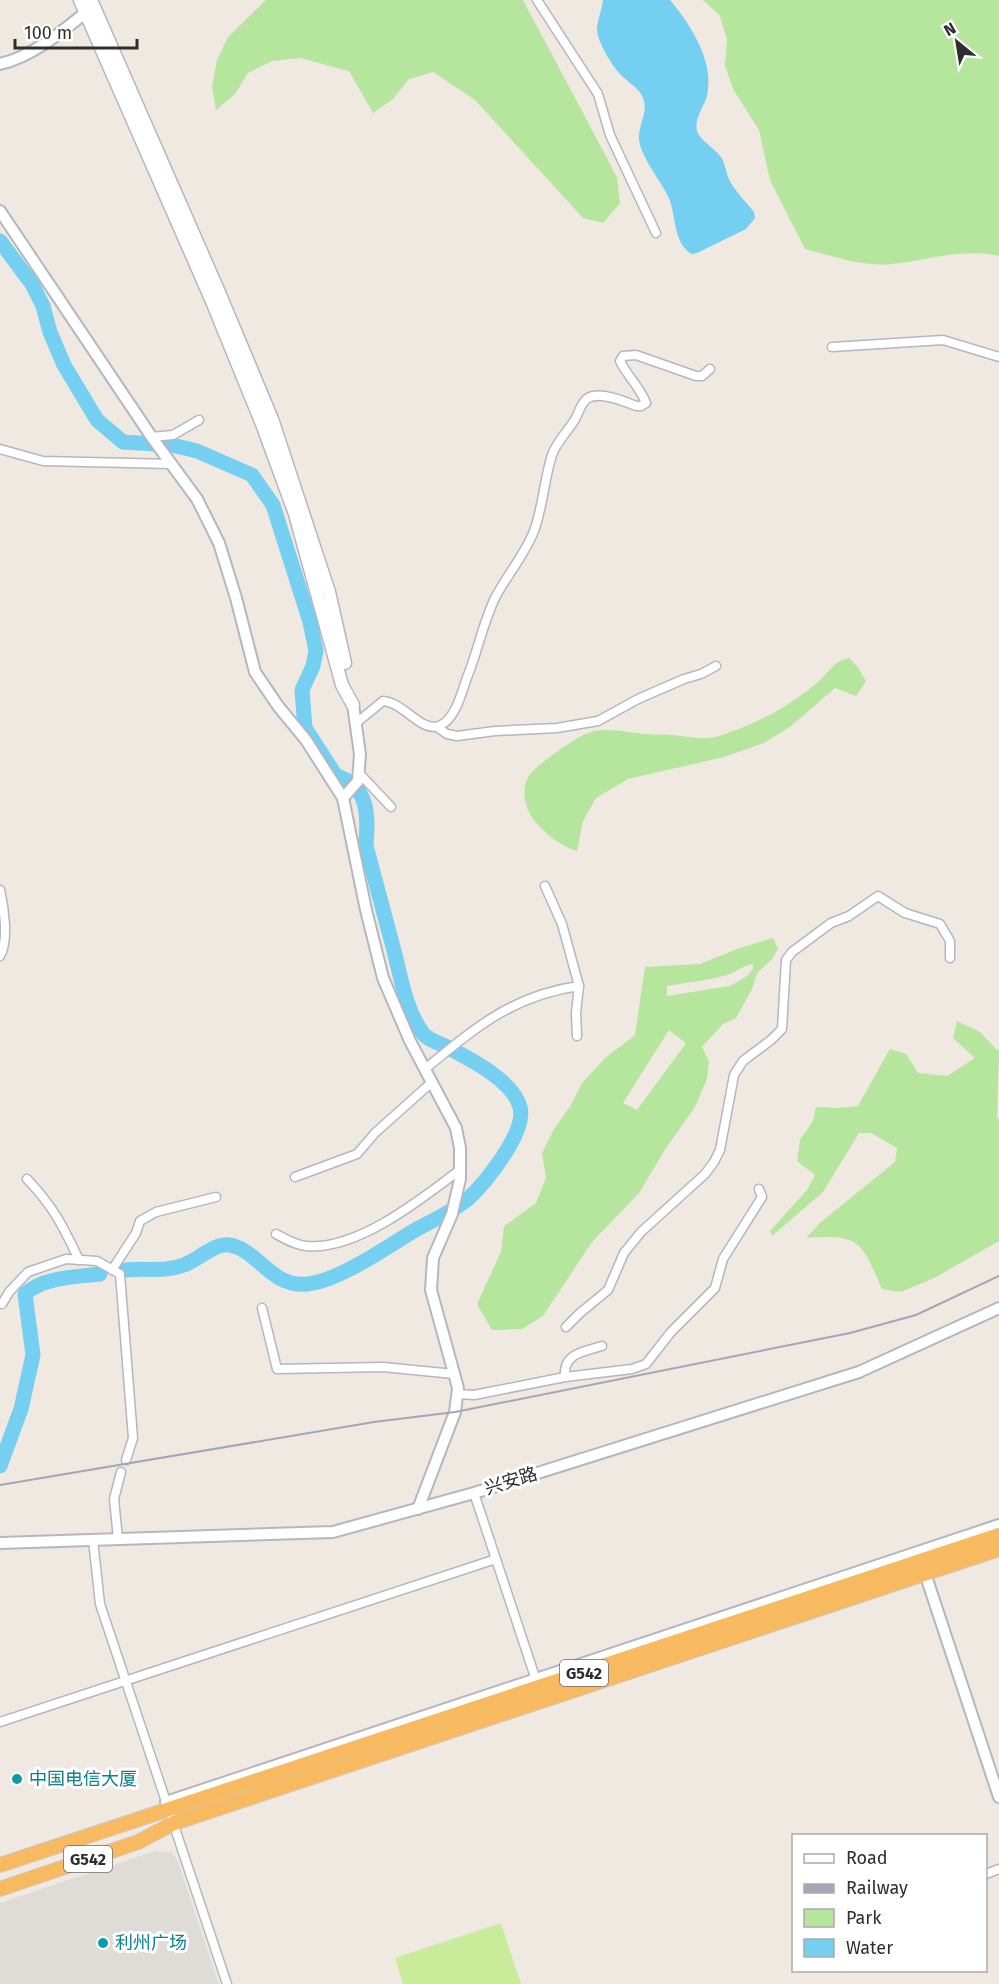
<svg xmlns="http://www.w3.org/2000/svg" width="999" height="1984" viewBox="0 0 999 1984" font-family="'Fira Sans','Noto Sans SC',sans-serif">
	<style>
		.green { fill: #b6e59e; fill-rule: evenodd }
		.pitch { fill: #c9ec9a }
		.plaza { fill: #dfdcd8 }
		.water { fill: #75cff0 }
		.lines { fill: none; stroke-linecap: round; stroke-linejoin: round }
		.river { stroke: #75cff0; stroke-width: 15 }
		.minor-casing { stroke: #b4b7c1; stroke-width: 11 }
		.tertiary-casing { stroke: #b4b7c1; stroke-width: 14 }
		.secondary-casing { stroke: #b4b7c1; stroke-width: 15 }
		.trunk-casing { stroke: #c9c9c9; stroke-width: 16 }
		.minor { stroke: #fff; stroke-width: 8 }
		.tertiary { stroke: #fff; stroke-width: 10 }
		.secondary { stroke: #fff; stroke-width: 12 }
		.trunk { stroke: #f8ba60; stroke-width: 14 }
		.rail { stroke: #a3a6b8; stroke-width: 2 }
		.culture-dot { fill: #0f9aa8; stroke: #fff; stroke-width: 2 }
		.labels { text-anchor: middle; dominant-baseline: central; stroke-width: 6; stroke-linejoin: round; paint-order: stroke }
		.shield { fill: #fff; stroke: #6d6d6d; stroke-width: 1.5 }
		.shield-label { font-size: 16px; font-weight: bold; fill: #2e2e2e }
		.street-label { font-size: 18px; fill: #2e2e2e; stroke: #fff }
		.culture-label { font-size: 18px; fill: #0d838f; stroke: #fff; text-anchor: start }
	</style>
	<rect width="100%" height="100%" fill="#efe9e1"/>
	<!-- green -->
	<g class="green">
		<polygon points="266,0 523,0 617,177 620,203 603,223 583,218 475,100 433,72 409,79 393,99 373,113 349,71 300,58 272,61 248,73 235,94 216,110 212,86 217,60 228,37"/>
		<path d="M703 0H999V256C961 248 930 260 892 264 863 267 833 256 805 249L770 180 759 130 733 89 725 66 727 40 720 16Z"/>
		<path d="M849 658 857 666 866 681 856 696 835 688 791 726 764 743 724 757 628 779 596 798 583 821 577 851C562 847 544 833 534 820 524 807 520 786 531 773 541 762 577 736 591 732 608 727 629 733 646 734 655 735 664 734 673 735 691 737 705 741 722 735 749 726 777 713 800 696 808 690 818 683 824 676 833 666 836 661 849 658Z"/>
		<path d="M773 938 778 949 772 959 757 973 752 989 736 1018 723 1024 702 1047 709 1061 707 1079 695 1107 666 1148 639 1193 592 1242 543 1316 522 1329 492 1330 477 1304 501 1252 504 1226 536 1203 546 1178 542 1153 554 1129 571 1105 582 1083 604 1059 635 1035 645 967 700 964 737 949ZM753 964V969L746 977 730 986 667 996V986C687 982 708 981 727 975 737 972 743 965 753 964ZM669 1030 686 1043 637 1110 623 1103Z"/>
		<path d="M957 1021 980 1032 996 1049 999 1050 997 1118 999 1119V1241L934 1278 901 1292 882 1289C861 1241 860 1234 806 1238L821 1222 895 1162 897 1148 871 1133H859L823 1192 772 1236 770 1231 807 1190 815 1175 797 1161 800 1140 813 1121 816 1107 838 1108 858 1106 890 1049 906 1054 918 1073 947 1076 975 1058 953 1038Z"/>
	</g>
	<!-- pitch -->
	<polygon class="pitch" points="501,1923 521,1984 403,1984 395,1958"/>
	<!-- plaza -->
	<polygon class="plaza" points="155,1851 171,1852 178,1861 219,1984 0,1984 0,1903"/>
	<!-- water -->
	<path class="water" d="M603 0H670C691 25 715 62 707 96 704 107 694 118 697 131 699 139 715 149 721 157 726 165 726 175 731 183 737 193 747 203 754 212L755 218 746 229 697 253 691 254C672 240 677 216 668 196 660 180 640 155 639 139 638 126 649 111 643 98 639 88 629 83 621 75 612 66 596 40 597 27 598 18 602 9 603 0Z"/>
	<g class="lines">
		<!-- river -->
		<g class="river">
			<path d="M0 241 32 284 43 306 50 332 64 365 97 420 123 442 172 445 197 451 252 475 273 505 310 622 316 651 313 666 302 690 305 728 336 776C370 786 368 817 366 846 375 880 384 913 393 947 401 976 404 1006 422 1032 426 1039 437 1042 445 1046 468 1058 513 1080 520 1107 527 1132 485 1183 468 1199 453 1211 434 1220 417 1229 388 1246 341 1280 308 1284 270 1288 258 1249 229 1245 214 1243 198 1260 184 1265 165 1272 146 1268 126 1270"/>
			<path d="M0 1466 21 1409 33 1355 25 1294C43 1277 76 1277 100 1274"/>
		</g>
		<defs>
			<g id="minor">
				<polyline points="537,0 598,94 610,135 656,233"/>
				<polyline points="832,347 943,340 999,357"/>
				<polyline points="151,437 173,435 199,420"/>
				<polyline points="0,449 43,461 172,464"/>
				<path d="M355 724 383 701C405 703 420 732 439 726 456 720 462 690 468 675 478 650 483 623 495 598 507 575 524 556 534 531 543 507 544 480 552 455 556 443 567 432 574 421 579 414 580 403 588 398 600 391 624 401 636 406H641L646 403C640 387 627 376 620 361L623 356 636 355 696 376H702L710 369"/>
				<polyline points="437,727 447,734 457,736 495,731 557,728 598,721 638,699 684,679 701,674 716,666"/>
				<polyline points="359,773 391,807"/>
				<polyline points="545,886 562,924 579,986 576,1013 577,1036"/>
				<path d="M0 890C4 907 9 941 0 956"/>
				<path d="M425 1069C475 1028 513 995 579 986"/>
				<polyline points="295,1177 357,1154 375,1133 432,1082"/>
				<path d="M27 1179C53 1206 63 1226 79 1260"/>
				<path d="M276 1234C285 1239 295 1245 306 1246 357 1251 423 1198 461 1169"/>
				<polyline points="112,1270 136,1233 140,1221 156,1212 216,1197"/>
				<polyline points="2,1304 9,1292 28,1272 66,1259 97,1261 120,1274 133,1438 126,1460"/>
				<polyline points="262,1308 277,1369 383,1367 454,1374"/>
				<polyline points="566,1327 580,1313 608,1290 624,1253 641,1232 705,1174 714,1162 720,1150 734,1075 743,1061 771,1040 782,1029 786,960 792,952 831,923 849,916 878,896 905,913 940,924 950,941 950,958"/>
				<path d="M565 1377C563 1353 583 1352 602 1346"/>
				<polyline points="457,1394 474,1395 565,1377 632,1369 646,1364 671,1332 715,1288 723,1259 762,1197 759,1189"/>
				<polyline points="474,1493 537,1683"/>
				<polyline points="118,1539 114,1499 121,1472"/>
				<polyline points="93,1540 100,1604 227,1984"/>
				<polyline points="0,1722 496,1559"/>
				<polyline points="986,1874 999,1869"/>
			</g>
			<g id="tertiary">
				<path d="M0 64C34 56 64 30 91 8"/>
				<polyline points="0,211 153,439 197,499 219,543 236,598 255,672 278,706 306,740 343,798 366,910 383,978 410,1041 456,1128 460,1148 460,1179 452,1214 433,1258 431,1290 458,1388 455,1412 418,1509"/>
				<polyline points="343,798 358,781 360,754 353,705"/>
				<polyline points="0,1543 333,1532 474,1493 859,1372 999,1308"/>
				<polyline points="923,1567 999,1797"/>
				<polyline points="166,1802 999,1525"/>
			</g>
			<g id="secondary">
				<polyline points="80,0 211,299 262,424 295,514 342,685 353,705"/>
				<polyline points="91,0 218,290 272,419 329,592 345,663"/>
			</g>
			<g id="trunk">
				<polyline points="0,1865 999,1535"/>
				<polyline points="0,1889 138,1842 174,1823 999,1549"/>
			</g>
		</defs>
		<!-- minor casing -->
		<use href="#minor" class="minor-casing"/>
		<!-- tertiary casing -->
		<use href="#tertiary" class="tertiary-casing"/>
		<!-- secondary casing -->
		<use href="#secondary" class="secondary-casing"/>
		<!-- trunk casing -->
		<use href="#trunk" class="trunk-casing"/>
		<!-- minor -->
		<use href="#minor" class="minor"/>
		<!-- tertiary -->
		<use href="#tertiary" class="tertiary"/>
		<!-- secondary -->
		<use href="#secondary" class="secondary"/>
		<!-- trunk -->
		<use href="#trunk" class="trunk"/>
		<!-- rail -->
		<polyline class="rail" points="0,1485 374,1422 455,1412 850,1333 916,1315 999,1276"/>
	</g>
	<!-- markers -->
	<g class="culture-dot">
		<circle cx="17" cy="1779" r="6"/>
		<circle cx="103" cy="1943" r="6"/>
	</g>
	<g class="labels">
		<!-- shield labels -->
		<g class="shield">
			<rect x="560" y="1660" width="48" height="26" rx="4.5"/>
			<rect x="64" y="1846" width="48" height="26" rx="4.5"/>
		</g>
		<g class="shield-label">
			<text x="584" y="1673">G542</text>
			<text x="88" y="1859">G542</text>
		</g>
		<!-- street labels -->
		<g class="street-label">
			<text transform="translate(511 1481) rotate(-17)">兴安路</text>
		</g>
		<!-- culture labels -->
		<g class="culture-label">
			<text x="29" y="1779">中国电信大厦</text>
			<text x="115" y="1943">利州广场</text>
		</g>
	</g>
	<!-- legend -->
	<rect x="792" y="1834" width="195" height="138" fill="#ffffff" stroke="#ababab" stroke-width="1.5"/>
	<rect x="804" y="1854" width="30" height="9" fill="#ffffff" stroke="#ababab" stroke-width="1.5"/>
	<text x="846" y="1864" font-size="18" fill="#2e2e2e">Road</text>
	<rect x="804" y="1884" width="30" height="9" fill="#a3a6b8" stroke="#ababab" stroke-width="1.5"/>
	<text x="846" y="1894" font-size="18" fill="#2e2e2e">Railway</text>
	<rect x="804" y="1909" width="30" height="18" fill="#b6e59e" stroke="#ababab" stroke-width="1.5"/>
	<text x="846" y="1924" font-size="18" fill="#2e2e2e">Park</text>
	<rect x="804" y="1939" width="30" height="18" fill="#75cff0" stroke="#ababab" stroke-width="1.5"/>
	<text x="846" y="1954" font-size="18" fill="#2e2e2e">Water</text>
	<!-- north arrow -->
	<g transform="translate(957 42) rotate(330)" stroke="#ffffff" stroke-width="4.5" paint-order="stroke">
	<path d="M0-4.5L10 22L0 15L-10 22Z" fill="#2e2e2e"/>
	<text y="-9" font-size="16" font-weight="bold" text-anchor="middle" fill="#2e2e2e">N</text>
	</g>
	<!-- scale -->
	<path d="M15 39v9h122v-9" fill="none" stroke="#2e2e2e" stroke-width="3"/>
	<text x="24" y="39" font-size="18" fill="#2e2e2e" stroke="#ffffff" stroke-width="4.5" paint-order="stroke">100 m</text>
</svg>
